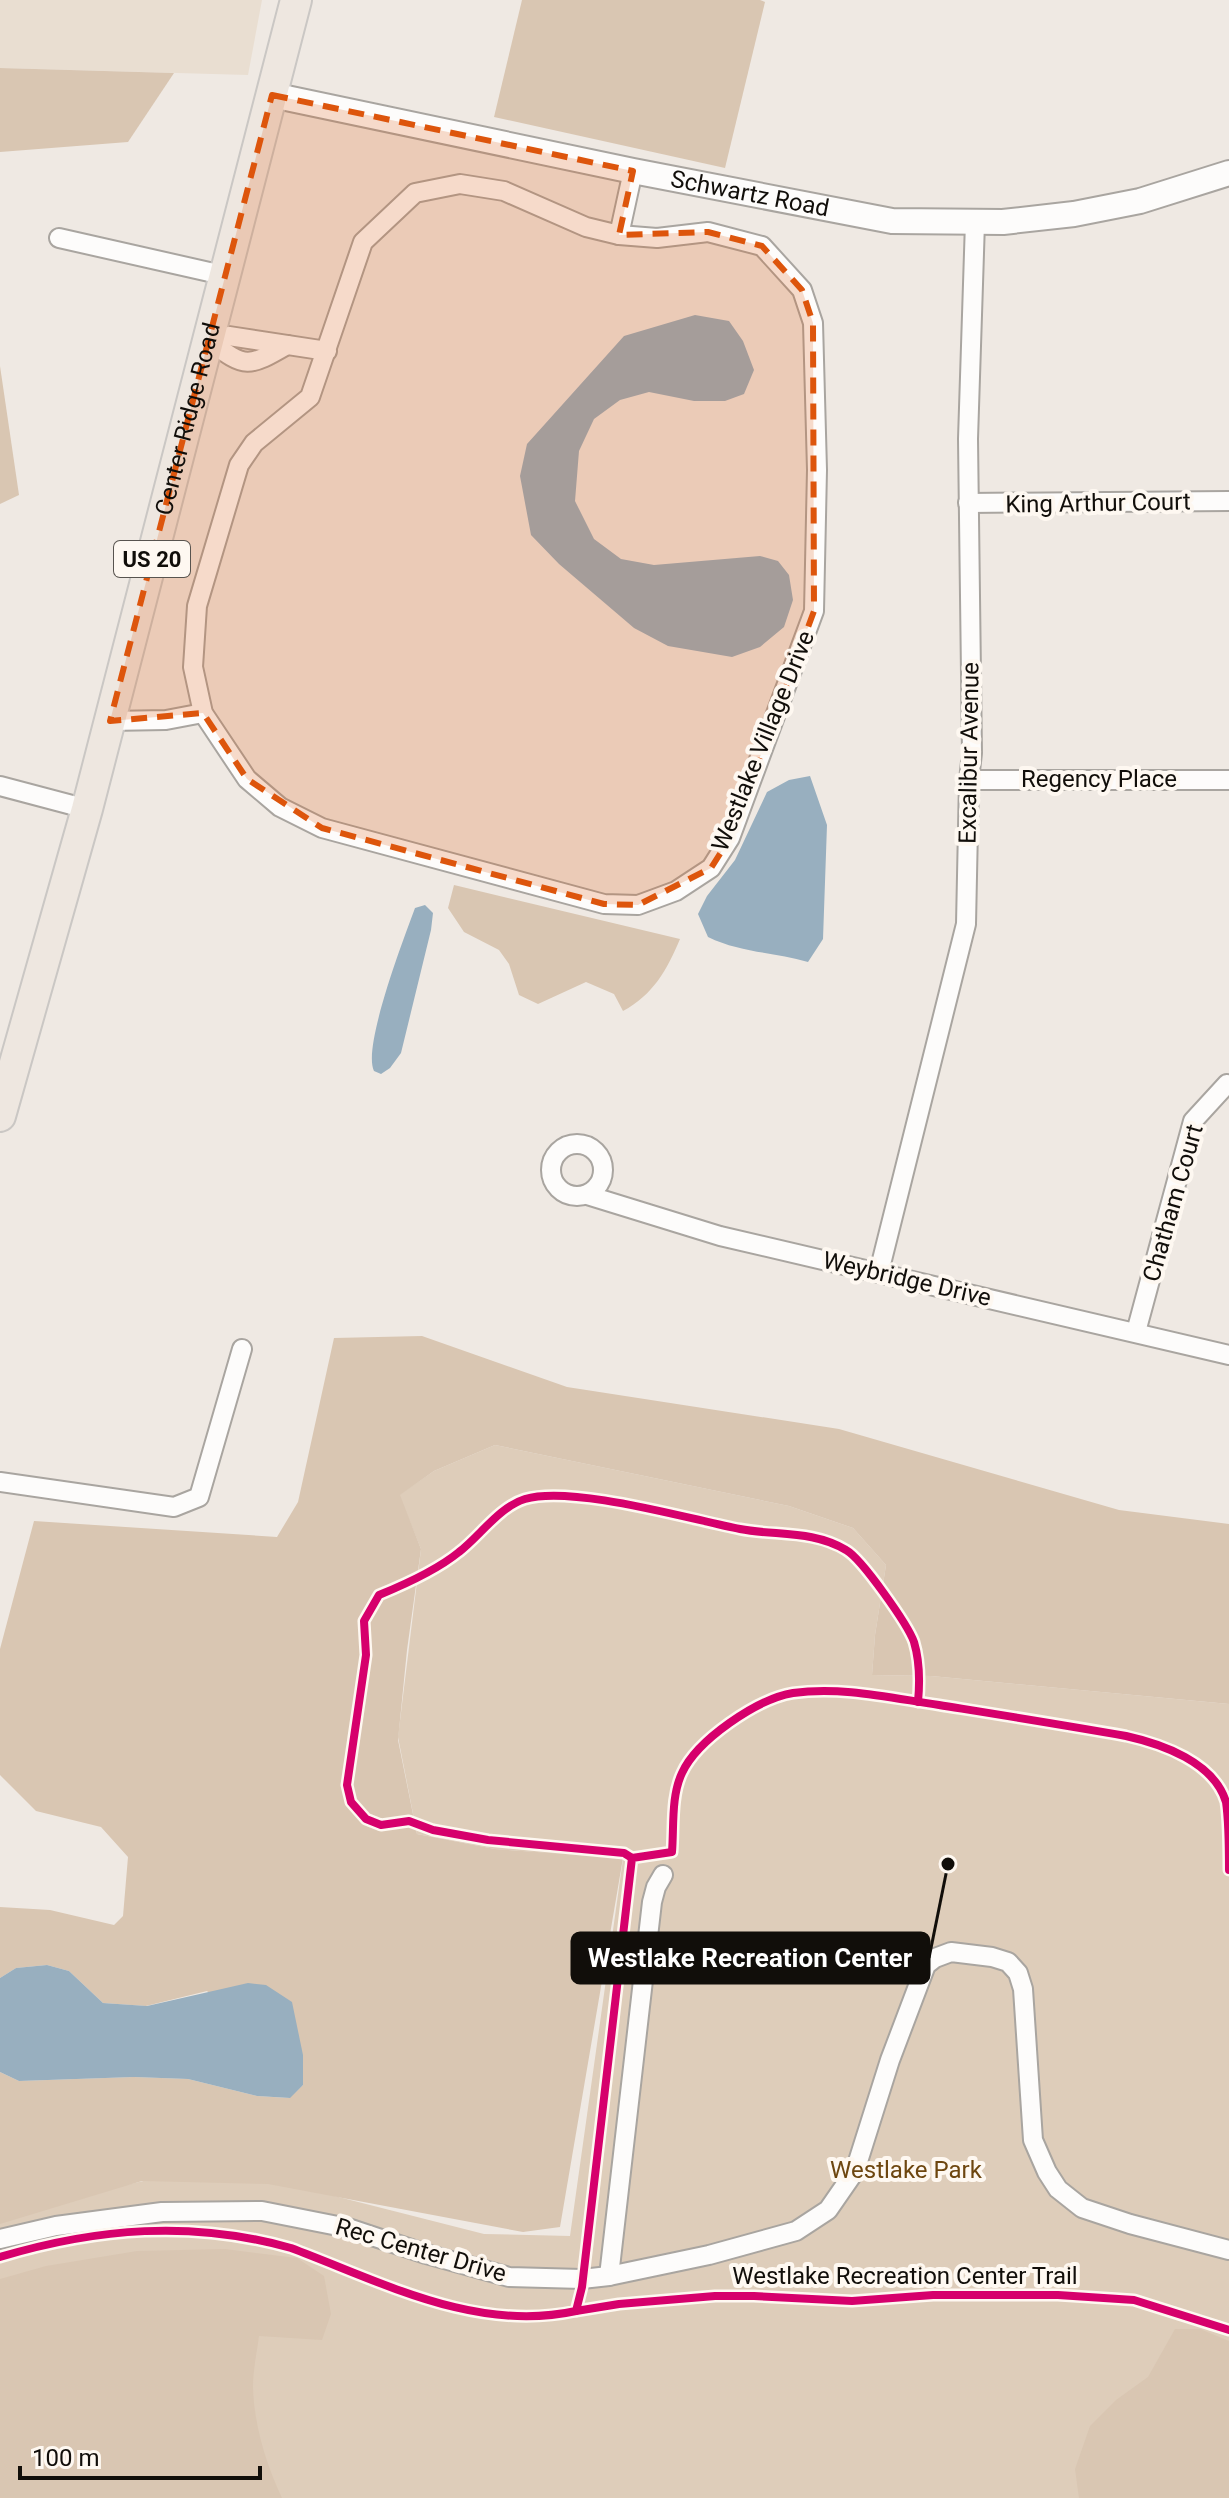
<svg xmlns="http://www.w3.org/2000/svg" width="1229" height="2498" viewBox="0 0 1229 2498" font-family="Roboto,sans-serif">
	<style>
		.built { fill: #e9ded1 }
		.green { fill: #decdba }
		.forest { fill: #d9c6b2 }
		.water { fill: #98afbf }
		.lines { fill: none; stroke-linecap: round; stroke-linejoin: round }
		.minor-casing { stroke: #a9a5a0; stroke-width: 22 }
		.tertiary-casing { stroke: #a9a5a0; stroke-width: 28 }
		.primary-casing { stroke: #cac7c4; stroke-width: 34 }
		.minor { stroke: #fdfcfb; stroke-width: 18 }
		.tertiary { stroke: #fdfcfb; stroke-width: 24 }
		.primary { stroke: #eee7e0; stroke-width: 30 }
		.cycleway-casing { stroke: #fef8f1; stroke-width: 13 }
		.cycleway { stroke: #d6006c; stroke-width: 8 }
		.marked { fill: #dd550c; fill-opacity: 0.2; stroke: #dd550c; stroke-width: 6; stroke-dasharray: 16 10; stroke-linejoin: round }
		.labels { text-anchor: middle; dominant-baseline: central; stroke-width: 8; stroke-linejoin: round; paint-order: stroke }
		.shield { fill: #fef8f1; stroke: #58544f; stroke-width: 2 }
		.shield-label { font-size: 22px; font-weight: bold; fill: #110e0a }
		.street-label { font-size: 24px; fill: #110e0a; stroke: #fef8f1 }
		.park-label { font-size: 24px; fill: #6d460f; stroke: #fef8f1 }
		.leader { fill: none; stroke: #110e0a; stroke-width: 3 }
		.callout-dot { fill: #110e0a; stroke: #fef8f1; stroke-width: 3 }
		.callout { fill: #110e0a; stroke: #110e0a; stroke-width: 3 }
		.callout-label { font-size: 26px; text-anchor: middle; font-weight: bold; fill: #fff }
	</style>
	<rect width="100%" height="100%" fill="#efe9e3"/>
	<!-- built -->
	<polygon class="built" points="0,0 262,0 248,75 0,68"/>
	<!-- green -->
	<polygon class="green" points="495,1445 789,1506 853,1528 886,1565 875,1635 872,1675 931,1676 1229,1704 1229,2498 0,2498 0,2214 213,2165 484,2234 570,2236 623,1859 495,1849 417,1834 398,1737 421,1549 399,1495 434,1471"/>
	<!-- forest -->
	<g class="forest">
		<polygon points="522,0 760,0 765,2 725,168 494,117"/>
		<polygon points="0,68 174,73 128,142 0,152"/>
		<polygon points="0,366 19,495 0,504"/>
		<path d="M454 885 680 939C667 970 653 995 623 1011L614 994 586 982 538 1004 519 995 509 964 499 950 464 932 448 908Z"/>
		<polygon points="422,1336 567,1387 839,1429 1119,1510 1229,1524 1229,1704 931,1676 872,1675 875,1635 886,1565 853,1528 789,1506 495,1445 434,1471 400,1495 421,1549 407,1650 398,1740 417,1834 495,1849 623,1858 560,2227 523,2232 268,2184 142,2181 0,2224 0,2072 19,2081 134,2077 188,2079 257,2096 289,2098 303,2085 207,1991 146,2006 103,2003 69,1971 47,1965 16,1968 0,1978 0,1907 50,1910 114,1925 123,1916 128,1857 101,1827 36,1811 0,1775 0,1649 34,1521 277,1537 298,1502 334,1338"/>
		<path d="M225 2249 297 2258 324 2276 331 2314 322 2340 259 2336C257 2352 253 2370 253 2387 254 2425 266 2464 282 2498H0V2279L46 2266 137 2251Z"/>
		<polygon points="1175,2329 1200,2329 1229,2341 1229,2498 1079,2498 1075,2469 1090,2426 1116,2400 1148,2377"/>
	</g>
	<!-- water -->
	<g class="water">
		<polygon points="695,315 729,321 743,341 754,370 744,394 725,401 694,401 649,392 620,400 594,419 579,451 575,501 594,539 621,559 654,565 760,556 778,561 789,575 793,600 784,627 760,647 732,657 668,646 634,628 559,564 531,535 520,476 527,444 624,336"/>
		<path d="M810 776 827 825 823 939 808 962C774 952 741 953 708 937L698 914 707 896 735 860 767 792 789 780Z"/>
		<path d="M425 905 433 913 431 930 401 1053 390 1068 381 1074 374 1071C362 1047 404 938 415 908Z"/>
		<polygon points="47,1965 69,1971 103,2003 147,2006 248,1983 266,1985 292,2002 303,2055 303,2085 290,2098 257,2096 188,2079 134,2077 19,2081 0,2072 0,1978 16,1968"/>
	</g>
	<g class="lines">
		<defs>
			<g id="minor">
				<polygon points="460,184 504,191 586,227 619,235 657,238 708,232 762,246 802,290 813,323 817,470 814,611 730,838 711,868 676,891 638,905 604,904 322,828 280,807 247,779 203,713 193,667 197,606 239,465 254,443 310,397 363,242 415,193"/>
				<polyline points="619,235 633,171"/>
				<polyline points="59,238 227,276"/>
				<polyline points="210,341 229,336 327,351"/>
				<path d="M210 341C245 369 249 367 287 345"/>
				<polyline points="968,503 1229,501"/>
				<polyline points="110,721 166,720 203,713"/>
				<polyline points="969,780 1229,780"/>
				<polyline points="0,786 87,809"/>
				<circle cx="577" cy="1170" r="26"/>
				<polyline points="587,1195 720,1236 1229,1355"/>
				<polyline points="879,1272 966,924 969,780 972,753 968,439 975,222"/>
				<polyline points="1136,1332 1193,1121 1227,1084"/>
				<polyline points="0,1482 174,1507 199,1497 242,1349"/>
				<polyline points="0,2239 56,2226 162,2212 262,2211 348,2228 426,2254 509,2277 582,2279 609,2276 709,2255 796,2231 828,2210 855,2171 890,2060 926,1965 935,1958 951,1952 992,1957 1008,1962 1018,1973 1023,1989 1033,2140 1047,2172 1058,2189 1082,2208 1130,2224 1229,2250"/>
				<polyline points="609,2276 652,1902 656,1887 663,1875"/>
			</g>
			<g id="tertiary">
				<path id="s1" d="M272 95 633 171 892 221 1003 222 1074 214 1140 201 1229 173"/>
			</g>
			<g id="primary">
				<path id="s2" d="M0 1116 87 809 296 0"/>
			</g>
		</defs>
		<!-- minor casing -->
		<use href="#minor" class="minor-casing"/>
		<!-- tertiary casing -->
		<use href="#tertiary" class="tertiary-casing"/>
		<!-- primary casing -->
		<use href="#primary" class="primary-casing"/>
		<!-- minor -->
		<use href="#minor" class="minor"/>
		<!-- tertiary -->
		<use href="#tertiary" class="tertiary"/>
		<!-- primary -->
		<use href="#primary" class="primary"/>
		<defs>
			<g id="cycleway">
				<path d="M632 1858 624 1853 488 1840 433 1830 409 1821 381 1825 366 1819 351 1802 347 1785 366 1655 364 1621 379 1595C406 1584 437 1570 459 1552 480 1536 499 1507 525 1499 572 1485 689 1519 740 1529 776 1536 813 1530 846 1550 862 1559 908 1625 914 1642 920 1662 920 1681 918 1702"/>
				<path d="M0 2257C97 2228 192 2220 291 2248 382 2282 476 2333 576 2311L582 2287 632 1858 672 1852C674 1827 671 1796 682 1773 697 1740 757 1699 793 1693 841 1686 891 1698 939 1705 1001 1715 1064 1725 1126 1736 1162 1744 1214 1762 1226 1802 1229 1823 1229 1848 1229 1870"/>
				<polyline points="576,2311 619,2304 715,2296 754,2296 852,2301 933,2295 1058,2295 1134,2300 1229,2330"/>
			</g>
		</defs>
		<!-- cycleway casing -->
		<use href="#cycleway" class="cycleway-casing"/>
		<!-- cycleway -->
		<use href="#cycleway" class="cycleway"/>
	</g>
	<!-- marked area -->
	<path class="marked" d="M272 95 633 171 619 235 708 232 762 246 802 290 813 323 814 611 730 838 711 868 638 905 604 904 322 828 247 779 203 713 110 721Z"/>
	<g class="labels">
		<!-- shield labels -->
		<rect class="shield" x="114" y="541" width="76" height="36" rx="6"/>
		<g class="shield-label">
			<text x="152" y="559">US 20</text>
		</g>
		<!-- street labels -->
		<g class="street-label">
			<text stroke="none"><textPath href="#s1" startOffset="488">Schwartz Road</textPath></text>
			<text stroke="none"><textPath href="#s2" startOffset="722">Center Ridge Road</textPath></text>
			<text transform="translate(1098 503) rotate(-1)">King Arthur Court</text>
			<text transform="translate(763 741) rotate(-68)">Westlake Village Drive</text>
			<text transform="translate(969 753) rotate(-89)">Excalibur Avenue</text>
			<text x="1099" y="779">Regency Place</text>
			<text transform="translate(1173 1203) rotate(-74)">Chatham Court</text>
			<text transform="translate(907 1279) rotate(13)">Weybridge Drive</text>
			<text transform="translate(421 2250) rotate(16)">Rec Center Drive</text>
			<text x="905" y="2276">Westlake Recreation Center Trail</text>
		</g>
		<!-- park labels -->
		<g class="park-label">
			<text x="906" y="2170">Westlake Park</text>
		</g>
	</g>
	<!-- callouts -->
	<path class="leader" d="M948 1864L929 1958"/>
	<circle class="callout-dot" cx="948" cy="1864" r="8"/>
	<rect class="callout" x="572" y="1933" width="357" height="50" rx="8"/>
	<g class="callout-label">
		<text x="750" y="1967">Westlake Recreation Center</text>
	</g>
	<!-- scale -->
	<path d="M20 2466v12h240v-12" fill="none" stroke="#110e0a" stroke-width="4"/>
	<text x="32" y="2466" font-size="24" fill="#110e0a" stroke="#fef8f1" stroke-width="6" paint-order="stroke">100 m</text>
</svg>
